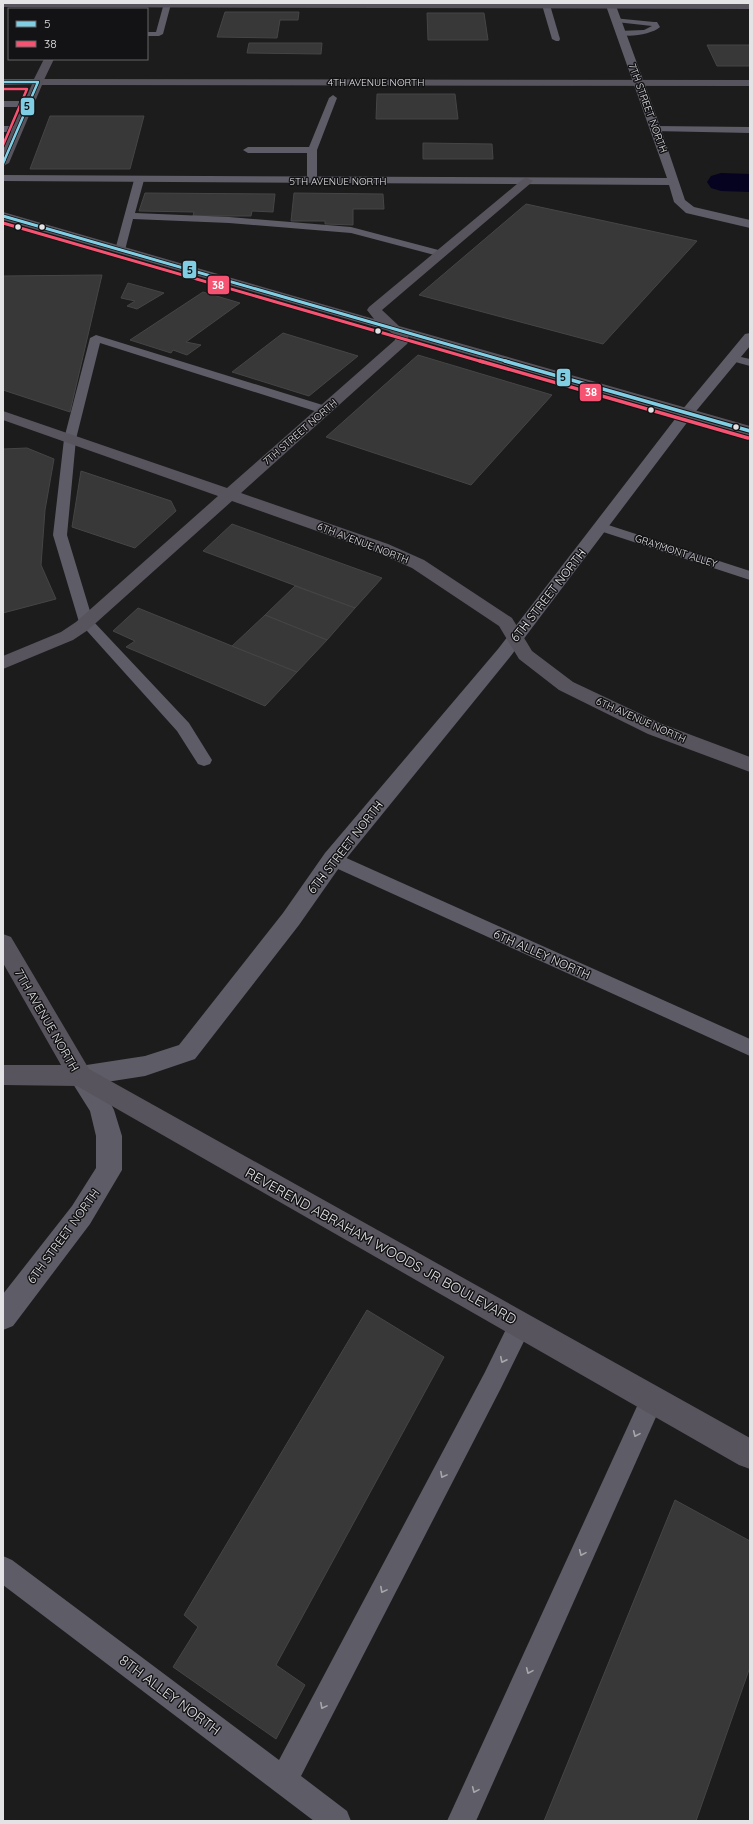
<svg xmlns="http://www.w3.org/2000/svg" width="753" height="1824" viewBox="0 0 753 1824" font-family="Quicksand,sans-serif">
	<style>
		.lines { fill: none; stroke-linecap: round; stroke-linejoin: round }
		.river { fill: #05031f; fill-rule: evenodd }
		.building { fill: #383838; stroke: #464546 }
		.lane { fill: #5e5c66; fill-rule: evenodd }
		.street { fill: #5e5c66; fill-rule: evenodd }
		.secondary { fill: #58545d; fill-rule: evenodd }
		.primary { fill: #56535d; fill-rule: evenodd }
		.bus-1-far2-casing { stroke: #131214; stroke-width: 4 }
		.bus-1-far1-casing { stroke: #131214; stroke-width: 4.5 }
		.bus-1-casing { stroke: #131214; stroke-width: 5.5 }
		.bus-2-far2-casing { stroke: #131214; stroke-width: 4 }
		.bus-2-far1-casing { stroke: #131214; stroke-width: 4.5 }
		.bus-2-casing { stroke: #131214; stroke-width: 5.5 }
		.bus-1-far2 { stroke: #80cee4; stroke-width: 2.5 }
		.bus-1-far1 { stroke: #80cee4; stroke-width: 3 }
		.bus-1 { stroke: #80cee4; stroke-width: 3.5 }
		.bus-2-far2 { stroke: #f65372; stroke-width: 2.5 }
		.bus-2-far1 { stroke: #f65372; stroke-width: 3 }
		.bus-2 { stroke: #f65372; stroke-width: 3.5 }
		.oneway { stroke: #a7a6ab }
		.bus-dot { fill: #e3e2e4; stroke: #131214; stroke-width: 1.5 }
		.labels { text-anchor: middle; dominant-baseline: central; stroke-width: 3; stroke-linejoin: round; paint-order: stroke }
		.far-street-label { font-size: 10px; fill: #e3e2e4; stroke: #131214 }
		.street-label { font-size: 12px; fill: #e3e2e4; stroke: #131214 }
		.near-street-label { font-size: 14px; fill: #e3e2e4; stroke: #131214 }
		.line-badge { stroke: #131214; stroke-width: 1.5 }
		.badge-label { font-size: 11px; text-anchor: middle; font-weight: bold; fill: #fff }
		.pale-badge-label { font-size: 11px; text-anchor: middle; font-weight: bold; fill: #111 }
	</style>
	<rect width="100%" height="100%" fill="#1c1c1c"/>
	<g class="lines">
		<!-- river -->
		<polygon class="river" points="721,173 750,174 750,192 721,191 711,188 707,182 711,176"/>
	</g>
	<!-- building -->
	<g class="building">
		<polygon points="225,12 299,12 298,20 280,20 277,38 217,37"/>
		<polygon points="427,13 484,13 488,40 428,40"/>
		<polygon points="249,43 322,43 321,54 247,53"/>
		<polygon points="707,45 750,45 750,66 717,66"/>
		<polygon points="377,94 455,94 458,119 376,119"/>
		<polygon points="50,116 144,116 130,169 30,169"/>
		<polygon points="423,143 492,144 493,159 423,159"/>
		<polygon points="145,193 275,194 273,212 252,211 251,216 193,216 194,212 139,211"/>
		<polygon points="294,193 383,194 384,209 353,209 353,225 325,224 325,221 291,221"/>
		<polygon points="526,204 697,241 603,344 419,295"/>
		<polygon points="102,275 70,412 3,390 3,276"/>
		<polygon points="128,283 164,293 137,309 127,306 135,301 121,298"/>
		<polygon points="203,292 240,303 186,342 201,345 187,355 173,350 171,353 130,340"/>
		<polygon points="283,333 358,356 309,396 232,372"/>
		<polygon points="418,355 552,395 471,485 326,437"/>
		<polygon points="27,448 54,459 45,510 41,565 56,599 3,613 3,449"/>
		<polygon points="81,471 171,501 176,511 135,548 72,527"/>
		<polygon points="232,524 382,578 355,608 203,551"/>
		<polygon points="295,586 355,608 327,640 265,615"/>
		<polygon points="138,608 232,646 297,672 265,706 126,647 135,641 113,631"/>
		<polygon points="265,615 327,640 297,672 232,646"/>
		<polygon points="367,1310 444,1357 276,1665 305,1685 276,1739 173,1667 198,1627 184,1615"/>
		<polygon points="675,1500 750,1541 750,1667 696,1821 544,1821"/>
	</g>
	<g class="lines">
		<!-- lane -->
		<g class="lane">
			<polygon points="164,3 171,4 163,34 159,36 147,36 147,32 156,32"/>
			<polygon points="543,3 550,5 560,39 559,41 556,41 552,39 542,5"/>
			<path d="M613 18 654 22H657L660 27C653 34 625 39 617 33L618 31 644 30 652 26 616 22H613Z"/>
			<polygon points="333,95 337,98 317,150 317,181 315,183 312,184 307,181 307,153 248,153 243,150 248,147 309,147 329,98"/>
			<polygon points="3,101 28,101 32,104 28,107 3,107"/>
			<polygon points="3,126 18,126 22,129 18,132 3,132"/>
			<polygon points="656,126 750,127 750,133 653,131 652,129"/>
			<polygon points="139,177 144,180 135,213 229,217 351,227 446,252 447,254 442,257 351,233 229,223 133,219 125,250 120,253 116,252 115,250 134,180"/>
			<polygon points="96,335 329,407 331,410 329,413 321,413 100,343 76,439 67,535 93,621 189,723 212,760 210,764 204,766 198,764 177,731 79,622 53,535 64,439 90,338"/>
			<polygon points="732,355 750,359 750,366 728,360 726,358"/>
			<polygon points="602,523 750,571 750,580 597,530 595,527 597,524"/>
			<polygon points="333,852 750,1039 750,1056 327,864 324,859 327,854"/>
			<polygon points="520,1314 528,1317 531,1325 528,1333 501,1388 301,1776 347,1811 351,1821 314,1821 3,1585 3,1556 12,1560 279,1760 485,1372 512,1317"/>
			<polygon points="652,1387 660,1391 664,1399 476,1821 447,1821 644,1391"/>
		</g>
		<!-- street -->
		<g class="street">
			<polygon points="605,3 615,3 661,129 685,200 694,207 750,220 750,228 686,213 674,202 669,185 3,181 3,175 667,178"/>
			<polygon points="750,333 750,346 692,416 510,657 341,865 299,925 195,1059 145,1076 100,1083 114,1110 122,1136 122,1170 90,1224 13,1326 3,1330 3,1294 72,1206 96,1168 96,1136 90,1111 68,1076 71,1069 80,1066 145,1056 179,1045 283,913 325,853 498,649 682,410 745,334"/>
		</g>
		<!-- secondary -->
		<g class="secondary">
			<polygon points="38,79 750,80 750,86 42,85 9,163 3,166 3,150 33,82"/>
			<polygon points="527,178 533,181 531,183 382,310 399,326 750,426 750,436 408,337 409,341 407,344 241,493 388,544 424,560 512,618 532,651 573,682 662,724 750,757 750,772 648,734 559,690 519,659 499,626 412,568 376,552 232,501 88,630 73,640 3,669 3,656 61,632 76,622 218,496 3,420 3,411 227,488 395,340 394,335 389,331 3,220 3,212 374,319 367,310 369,307 523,179"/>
			<polygon points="3,934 11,937 89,1069 750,1438 750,1469 739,1465 77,1086 3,1085 3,1065 61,1065 3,963"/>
		</g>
		<!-- primary -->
		<g class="primary">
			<polygon points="3,3 750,3 750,9 3,7"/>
			<polygon points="44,59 54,59 42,84 3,85 3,79 34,79"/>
		</g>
		<defs>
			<polyline id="bus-1-far2" points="3,82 38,82 4,161"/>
			<g id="bus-1-far1">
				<polyline points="3,163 4,160"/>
				<polyline points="3,216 509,362"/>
			</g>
			<polyline id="bus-1" points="505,361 750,431"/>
			<polyline id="bus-2-far2" points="3,89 27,89 3,145"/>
			<polyline id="bus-2-far1" points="3,223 483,362"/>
			<polyline id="bus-2" points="480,361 748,438"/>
		</defs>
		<!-- bus-1-far2 casing -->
		<use href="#bus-1-far2" class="bus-1-far2-casing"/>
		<!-- bus-1-far1 casing -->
		<use href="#bus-1-far1" class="bus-1-far1-casing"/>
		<!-- bus-1 casing -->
		<use href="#bus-1" class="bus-1-casing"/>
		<!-- bus-2-far2 casing -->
		<use href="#bus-2-far2" class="bus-2-far2-casing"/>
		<!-- bus-2-far1 casing -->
		<use href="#bus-2-far1" class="bus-2-far1-casing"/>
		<!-- bus-2 casing -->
		<use href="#bus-2" class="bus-2-casing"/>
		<!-- bus-1-far2 -->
		<use href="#bus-1-far2" class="bus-1-far2"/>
		<!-- bus-1-far1 -->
		<use href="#bus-1-far1" class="bus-1-far1"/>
		<!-- bus-1 -->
		<use href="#bus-1" class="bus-1"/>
		<!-- bus-2-far2 -->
		<use href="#bus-2-far2" class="bus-2-far2"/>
		<!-- bus-2-far1 -->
		<use href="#bus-2-far1" class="bus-2-far1"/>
		<!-- bus-2 -->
		<use href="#bus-2" class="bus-2"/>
	</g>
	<!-- one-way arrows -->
	<defs><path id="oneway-chevron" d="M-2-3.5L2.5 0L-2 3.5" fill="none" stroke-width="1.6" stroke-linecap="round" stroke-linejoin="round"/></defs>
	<g class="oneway">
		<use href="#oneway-chevron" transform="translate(503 1360) rotate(116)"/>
		<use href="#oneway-chevron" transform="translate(636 1434) rotate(114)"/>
		<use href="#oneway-chevron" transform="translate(443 1475) rotate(118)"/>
		<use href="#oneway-chevron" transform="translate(582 1553) rotate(114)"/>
		<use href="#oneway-chevron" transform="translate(383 1590) rotate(118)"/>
		<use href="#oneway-chevron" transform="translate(529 1671) rotate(114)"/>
		<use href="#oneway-chevron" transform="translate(323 1706) rotate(118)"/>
		<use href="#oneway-chevron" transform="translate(475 1790) rotate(114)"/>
	</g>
	<!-- markers -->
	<g class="bus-dot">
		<circle cx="18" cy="227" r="3.5"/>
		<circle cx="42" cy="227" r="3.5"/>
		<circle cx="378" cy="331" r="3.5"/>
		<circle cx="651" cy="410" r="3.5"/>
		<circle cx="736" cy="427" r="3.5"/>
	</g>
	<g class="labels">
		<!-- far-street labels -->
		<g class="far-street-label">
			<text x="376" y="82">4TH AVENUE NORTH</text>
			<text transform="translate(648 108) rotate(70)">7TH STREET NORTH</text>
			<text x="338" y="181">5TH AVENUE NORTH</text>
			<text transform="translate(300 432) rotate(-41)">7TH STREET NORTH</text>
			<text transform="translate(363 543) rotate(21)">6TH AVENUE NORTH</text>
			<text transform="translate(676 551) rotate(18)">GRAYMONT ALLEY</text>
			<text transform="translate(641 720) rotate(24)">6TH AVENUE NORTH</text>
		</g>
		<!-- street labels -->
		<g class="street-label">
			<text transform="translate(548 595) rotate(-52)">6TH STREET NORTH</text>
			<text transform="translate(345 847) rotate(-52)">6TH STREET NORTH</text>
			<text transform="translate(542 954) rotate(24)">6TH ALLEY NORTH</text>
			<text transform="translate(47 1020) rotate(60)">7TH AVENUE NORTH</text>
			<text transform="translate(63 1236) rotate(-54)">6TH STREET NORTH</text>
		</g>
		<!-- near-street labels -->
		<g class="near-street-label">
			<text transform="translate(381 1246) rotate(29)">REVEREND ABRAHAM WOODS JR BOULEVARD</text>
			<text transform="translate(170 1695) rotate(37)">8TH ALLEY NORTH</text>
		</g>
	</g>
	<g class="line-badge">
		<rect x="20" y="97" width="15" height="19" rx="4" fill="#80cee4"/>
		<rect x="182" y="260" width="15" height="19" rx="4" fill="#80cee4"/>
		<rect x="207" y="275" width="23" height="20" rx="4" fill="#f65372"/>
		<rect x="556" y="368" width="15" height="19" rx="4" fill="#80cee4"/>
		<rect x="579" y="383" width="23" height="19" rx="4" fill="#f65372"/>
	</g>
	<g class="badge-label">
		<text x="218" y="289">38</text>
		<text x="591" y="396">38</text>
	</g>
	<g class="pale-badge-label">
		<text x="27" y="110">5</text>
		<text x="190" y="274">5</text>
		<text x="563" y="381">5</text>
	</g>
	<!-- border -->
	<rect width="753" height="1824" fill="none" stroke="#e3e2e4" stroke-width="8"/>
	<!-- legend -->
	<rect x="8" y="8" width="140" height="52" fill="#131214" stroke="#666567"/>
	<rect x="16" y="21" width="20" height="6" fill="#80cee4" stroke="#666567"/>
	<text x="44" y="28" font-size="12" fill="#e3e2e4">5</text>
	<rect x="16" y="41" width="20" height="6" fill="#f65372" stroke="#666567"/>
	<text x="44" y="48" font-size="12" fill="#e3e2e4">38</text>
</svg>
